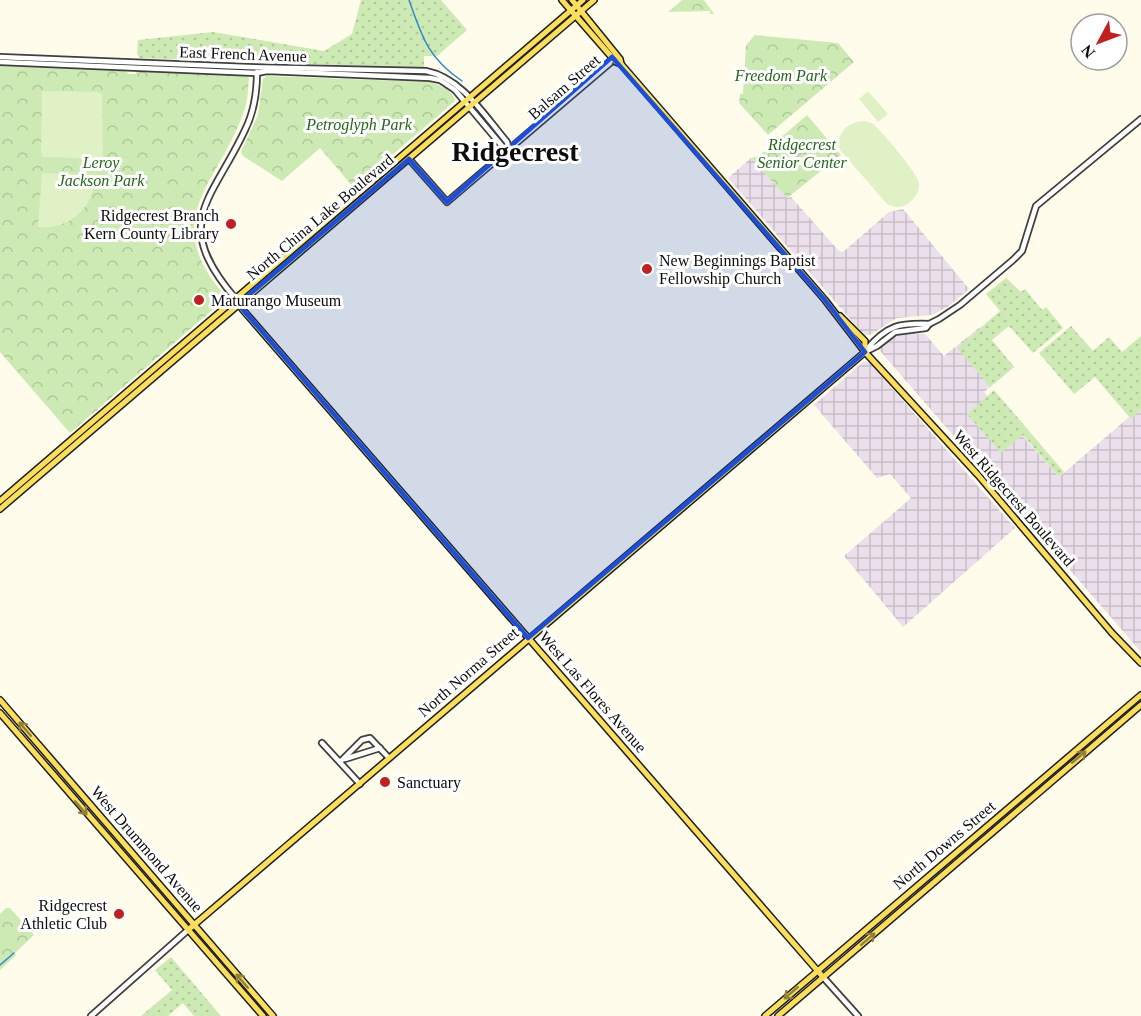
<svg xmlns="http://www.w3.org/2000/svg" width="1141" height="1016" viewBox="0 0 1141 1016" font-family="Georgia,serif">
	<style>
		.industrial { fill: url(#industrial-grid) }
		.grass { fill: url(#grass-dots) }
		.park { fill: url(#park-crowns) }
		.pitch { fill: #e0f1c6 }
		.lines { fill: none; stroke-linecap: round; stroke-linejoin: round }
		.stream { stroke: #3389d1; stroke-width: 1.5 }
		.minor-casing { stroke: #3f3f3f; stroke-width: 8 }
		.major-casing { stroke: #1d1d1d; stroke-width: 8 }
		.minor { stroke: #fff; stroke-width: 4.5 }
		.major { stroke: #fcde5d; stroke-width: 5 }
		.oneway { stroke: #908039 }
		.marked { fill: #1d4ed8; fill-opacity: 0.2; stroke: #1d4ed8; stroke-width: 4.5; stroke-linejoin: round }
		.poi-dot { fill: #bf2121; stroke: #fff; stroke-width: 2 }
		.labels { text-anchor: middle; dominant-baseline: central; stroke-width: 6; stroke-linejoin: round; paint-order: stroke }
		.street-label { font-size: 16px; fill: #0c0c0c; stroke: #fff }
		.park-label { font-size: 16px; font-style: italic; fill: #26651b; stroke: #fff }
		.poi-label { font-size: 16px; fill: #0c0c0c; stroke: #fff; text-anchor: start }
		.town-label { font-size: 28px; font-weight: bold; fill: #0c0c0c; stroke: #fff }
	</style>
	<defs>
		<pattern id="industrial-grid" width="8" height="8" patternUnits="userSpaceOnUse" patternTransform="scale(1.5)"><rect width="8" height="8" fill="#ebdfeb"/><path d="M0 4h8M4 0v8" fill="none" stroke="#c8bec8"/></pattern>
		<pattern id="grass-dots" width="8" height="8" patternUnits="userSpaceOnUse" patternTransform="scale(1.5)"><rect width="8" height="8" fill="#cdeab4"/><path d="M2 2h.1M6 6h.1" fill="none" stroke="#afc89a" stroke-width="1.8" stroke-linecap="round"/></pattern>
		<pattern id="park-crowns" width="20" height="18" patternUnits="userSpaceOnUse" patternTransform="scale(1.5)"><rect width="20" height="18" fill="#cdeab4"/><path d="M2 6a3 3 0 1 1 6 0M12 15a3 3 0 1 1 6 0" fill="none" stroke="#afc89a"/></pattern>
	</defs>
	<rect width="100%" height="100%" fill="#fffceb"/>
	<!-- industrial -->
	<g class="industrial">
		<polygon points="751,158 787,198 791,197 839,251 843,252 889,212 903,209 969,289 949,306 932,315 897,318 870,335 864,335 728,178"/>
		<polygon points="980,327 1014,367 984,392 1059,477 1141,407 1141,652 880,351 880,348 893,338 902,333 925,334 944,356"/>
		<polygon points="864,361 870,363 1015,528 903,627 844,556 911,498 890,474 877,478 814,405"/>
	</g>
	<!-- grass -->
	<g class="grass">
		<polygon points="361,0 441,0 467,30 437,56 424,56 424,68 140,58 137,54 138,40 213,32 324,51 352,34"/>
		<polygon points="1006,278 1021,292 1025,289 1042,310 1046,307 1063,328 1033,353 1009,326 992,340 1014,367 990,387 957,348 1000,311 986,294"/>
		<polygon points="1071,326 1093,351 1109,337 1122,352 1141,336 1141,410 1131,419 1095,377 1074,394 1039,353"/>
		<polygon points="994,390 1064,472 1059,477 1023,435 1001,453 967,414"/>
		<polygon points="171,957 221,1016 194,1016 183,1003 168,1016 141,1016 172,990 155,970"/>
	</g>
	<!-- park -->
	<g class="park">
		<polygon points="682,0 704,0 714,14 710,14 710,11 668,12"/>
		<polygon points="755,35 838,43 854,62 768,135 739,103 740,94 743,94 746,45"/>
		<path d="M0 66 125 71 129 74H135L137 71 247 75 249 78C248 90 248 102 243 114 217 186 158 218 225 296L224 300 70 433 0 352Z"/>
		<path d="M267 76 429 82C440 85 453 90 455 101L354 188 320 148 282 181 243 156 241 152 258 115 263 79Z"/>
		<polygon points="807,115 841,155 787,198 751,158 759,156"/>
		<polygon points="6,908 10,908 34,935 15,953 16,955 0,970 0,914"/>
	</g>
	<!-- pitch -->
	<g class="pitch">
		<polygon points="42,91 97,92 102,94 103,159 43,157 41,153"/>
		<polygon points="868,91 888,114 878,122 859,99"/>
		<path d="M864 121C868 122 869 122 873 124 881 130 918 174 919 183 920 191 915 198 909 203 902 208 895 208 887 204L840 150C836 133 847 122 864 121Z"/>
		<path d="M42 173 95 175C95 207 70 230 38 227Z"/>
	</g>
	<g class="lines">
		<!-- stream -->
		<g class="stream">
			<path d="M409 0C422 37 428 58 462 81"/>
			<polyline points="0,965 14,953"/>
		</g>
		<defs>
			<g id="minor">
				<path d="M0 57 248 67 426 71C462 78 484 115 507 142L509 149"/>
				<polyline points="0,62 257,73 267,71 430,78 440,80 455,90 502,146 509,149"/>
				<polyline points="409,159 447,202 610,63 612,57"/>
				<path d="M235 298C170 222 212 201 245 130 254 112 257 92 257 72"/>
				<path d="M866 350C887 325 899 323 929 324"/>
				<polyline points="865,352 877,346 895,332 926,328 929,324 939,319 960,305 1013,260 1022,251 1036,206 1141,119"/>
				<polyline points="322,743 360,784"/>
				<polyline points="345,759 380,748"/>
				<polyline points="340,762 362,740 370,738 389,758"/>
				<polyline points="823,977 858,1016"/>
				<polyline points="91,1016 188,930"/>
			</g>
			<g id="major">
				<polyline points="562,0 616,62 621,64 825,300 865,352 978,475 1112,633 1141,663"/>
				<polyline points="572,0 620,59 621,64"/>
				<polyline points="235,298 243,310 823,977"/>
				<polyline points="840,316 865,341 865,350"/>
				<polyline points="0,501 583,0"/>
				<polyline points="0,509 594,0"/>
				<polyline points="0,700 273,1016"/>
				<polyline points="0,713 263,1016"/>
				<polyline points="188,930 865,352"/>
				<polyline points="765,1016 1141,695"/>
				<polyline points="778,1016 1141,705"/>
			</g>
		</defs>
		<!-- minor casing -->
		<use href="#minor" class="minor-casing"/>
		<!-- major casing -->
		<use href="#major" class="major-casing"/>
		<!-- minor -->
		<use href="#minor" class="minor"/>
		<!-- major -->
		<use href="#major" class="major"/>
	</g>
	<!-- one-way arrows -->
	<defs><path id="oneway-shaft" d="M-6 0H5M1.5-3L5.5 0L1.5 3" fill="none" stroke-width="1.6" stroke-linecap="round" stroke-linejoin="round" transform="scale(1.5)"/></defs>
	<g class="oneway">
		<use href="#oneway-shaft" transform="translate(25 729) rotate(-131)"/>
		<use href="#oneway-shaft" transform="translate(1079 757) rotate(-40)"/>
		<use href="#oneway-shaft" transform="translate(81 808) rotate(49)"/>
		<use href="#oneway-shaft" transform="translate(868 939) rotate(-41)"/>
		<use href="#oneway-shaft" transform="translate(242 981) rotate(-131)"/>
		<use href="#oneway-shaft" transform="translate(791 993) rotate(139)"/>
	</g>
	<!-- marked area -->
	<path class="marked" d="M612 57 825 300 865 352 528 638 238 304 409 159 447 202Z"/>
	<!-- markers -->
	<g class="poi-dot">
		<circle cx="231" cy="224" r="6"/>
		<circle cx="647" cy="269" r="6"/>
		<circle cx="199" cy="300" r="6"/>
		<circle cx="385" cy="782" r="6"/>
		<circle cx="119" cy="914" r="6"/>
	</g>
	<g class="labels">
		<!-- street labels -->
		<g class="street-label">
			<text transform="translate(243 54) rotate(2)">East French Avenue</text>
			<text transform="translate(564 87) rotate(-41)">Balsam Street</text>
			<text transform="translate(320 217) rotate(-40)">North China Lake Boulevard</text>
			<text transform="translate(1014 498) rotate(49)">West Ridgecrest Boulevard</text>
			<text transform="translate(468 672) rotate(-41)">North Norma Street</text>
			<text transform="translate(593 692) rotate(49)">West Las Flores Avenue</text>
			<text transform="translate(944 845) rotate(-40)">North Downs Street</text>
			<text transform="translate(147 849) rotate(49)">West Drummond Avenue</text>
		</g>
		<!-- park labels -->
		<g class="park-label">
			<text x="781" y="75">Freedom Park</text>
			<text x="359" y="124">Petroglyph Park</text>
			<text x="802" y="144">Ridgecrest<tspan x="802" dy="18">Senior Center</tspan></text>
			<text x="101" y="162">Leroy<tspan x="101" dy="18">Jackson Park</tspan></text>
		</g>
		<!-- poi labels -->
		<g class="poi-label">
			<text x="219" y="215" text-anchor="end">Ridgecrest Branch<tspan x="219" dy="18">Kern County Library</tspan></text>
			<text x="659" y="260">New Beginnings Baptist<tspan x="659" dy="18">Fellowship Church</tspan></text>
			<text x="211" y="300">Maturango Museum</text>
			<text x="397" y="782">Sanctuary</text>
			<text x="107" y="905" text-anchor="end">Ridgecrest<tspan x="107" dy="18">Athletic Club</tspan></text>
		</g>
		<!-- town labels -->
		<g class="town-label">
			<text x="515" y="151">Ridgecrest</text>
		</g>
	</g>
	<!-- north arrow -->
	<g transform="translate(1099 42) rotate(229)"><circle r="28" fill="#ffffff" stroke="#9e9e9e" stroke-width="1.5"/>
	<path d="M0-4.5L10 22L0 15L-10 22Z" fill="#bf2121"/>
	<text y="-9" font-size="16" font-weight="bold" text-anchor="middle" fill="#0c0c0c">N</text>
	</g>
</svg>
